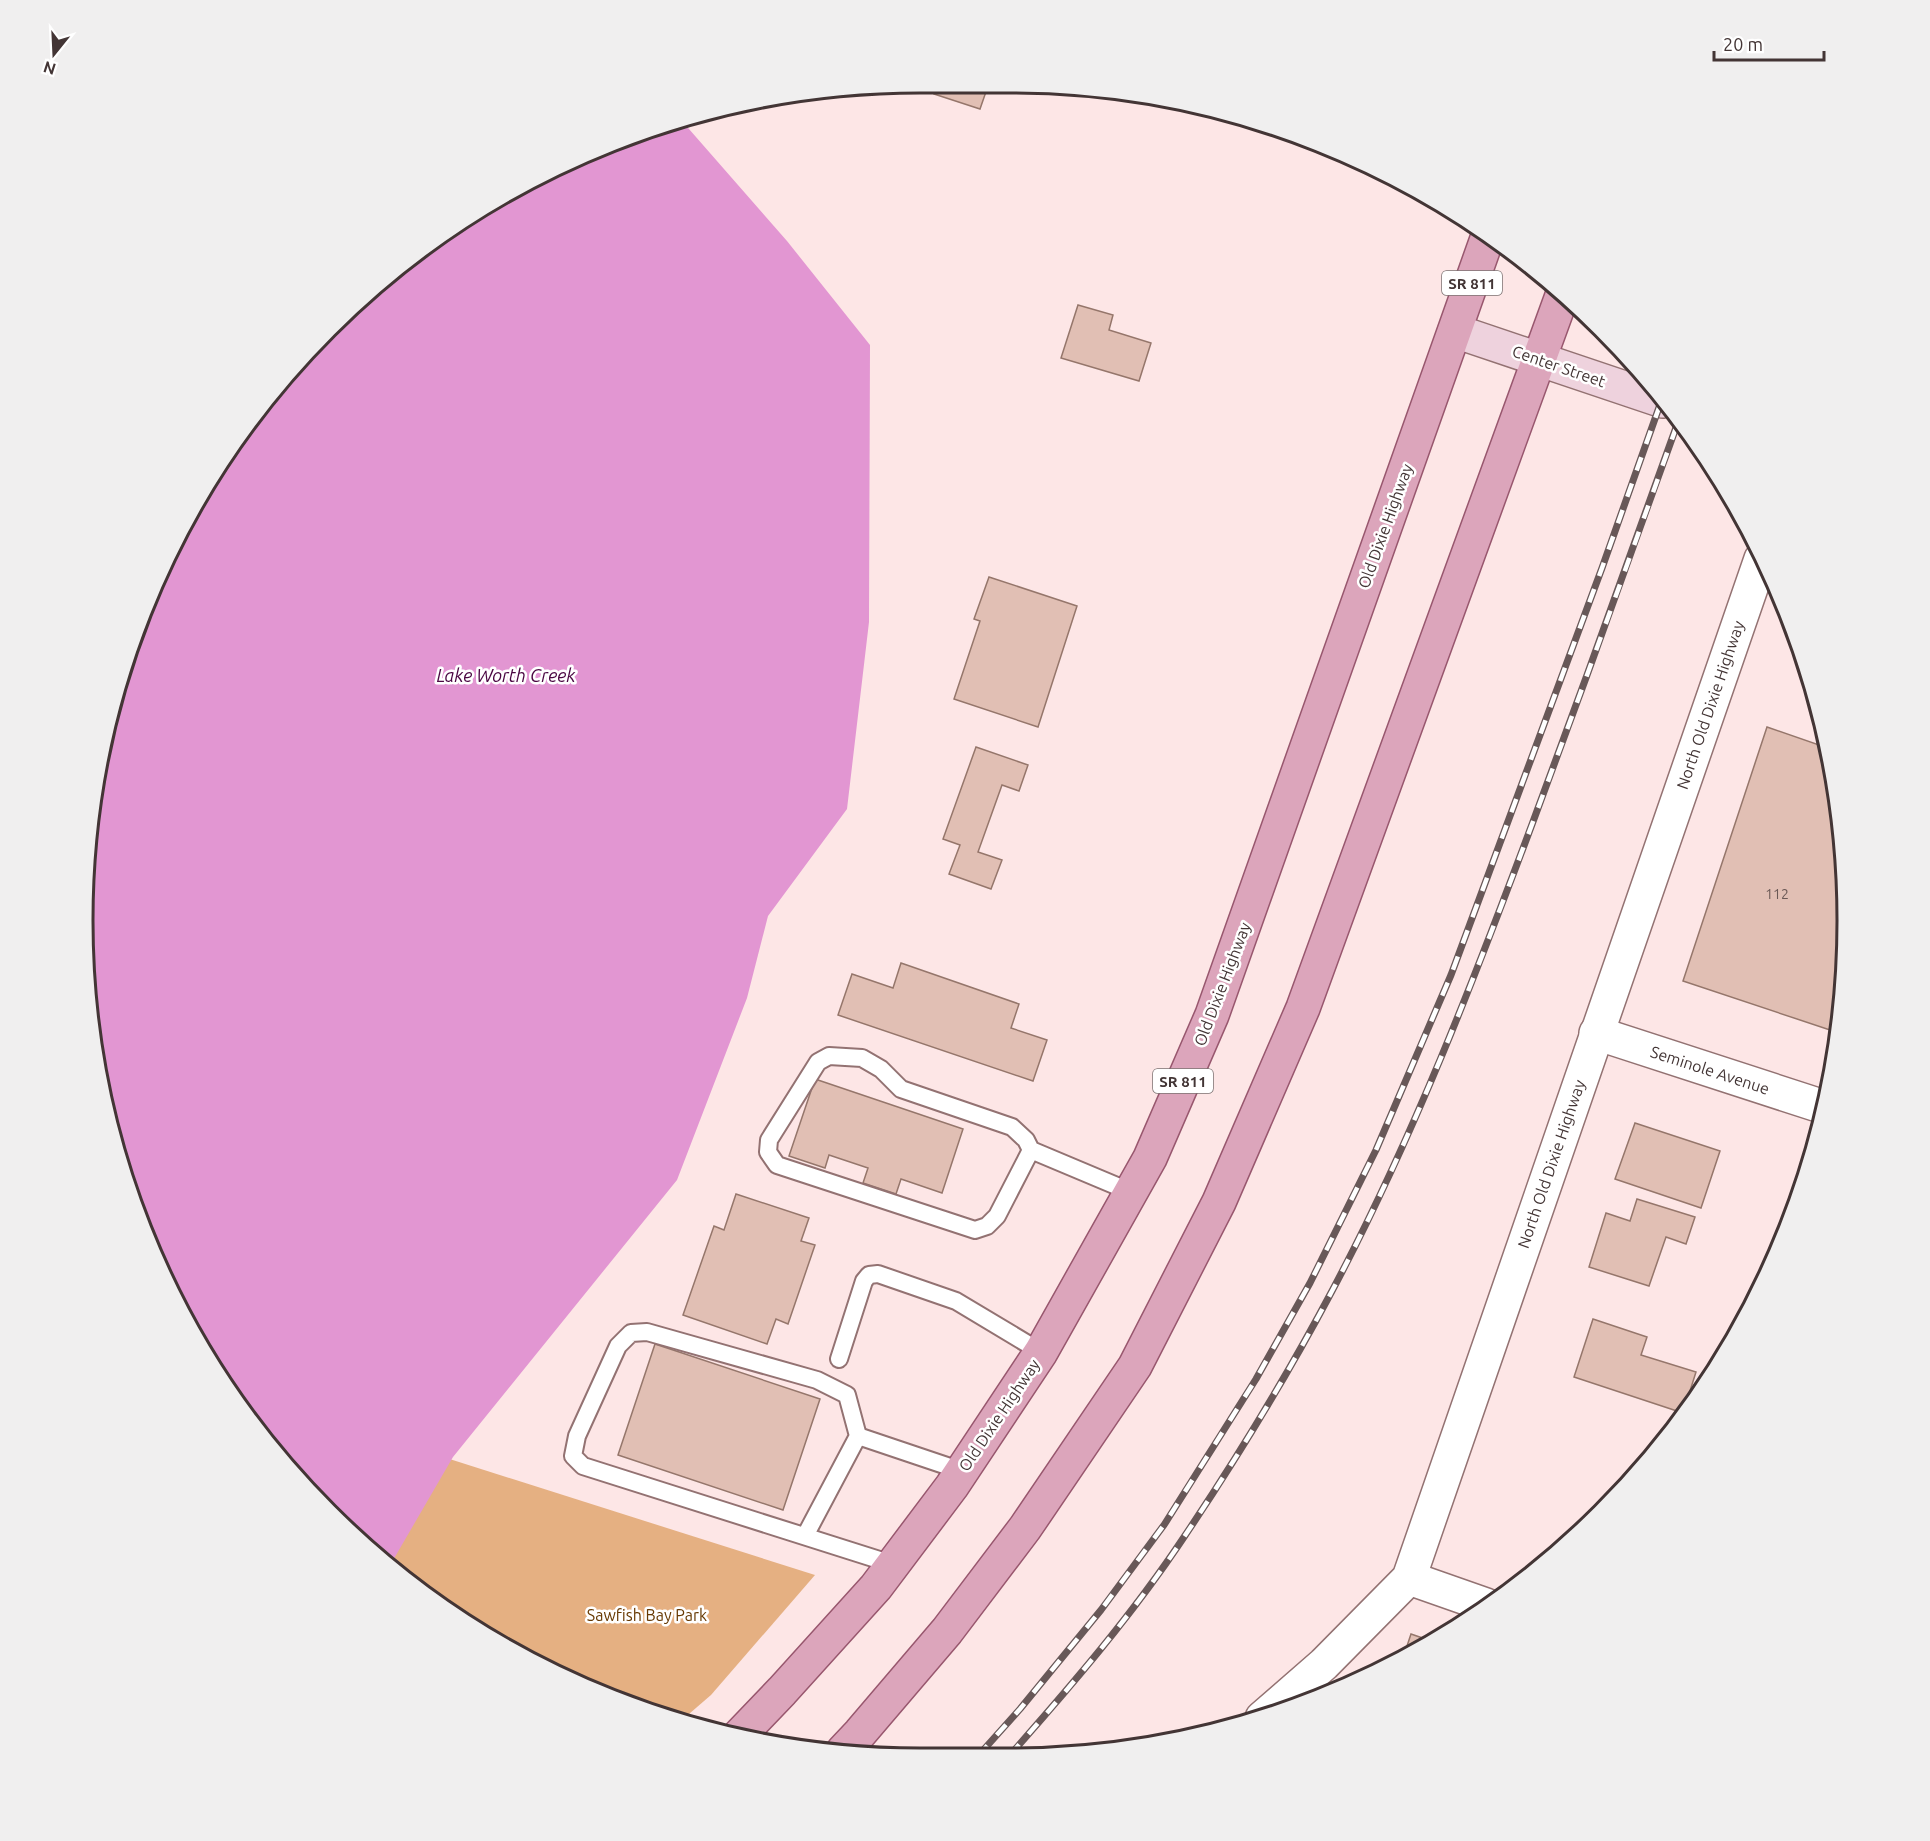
<svg xmlns="http://www.w3.org/2000/svg" width="1930" height="1841" viewBox="0 0 1930 1841" font-family="Ubuntu,sans-serif">
	<style>
		.green { fill: #e5b082 }
		.water { fill: #e296d2 }
		.building { fill: #e1bfb4; stroke: #95766b; stroke-width: 1.5 }
		.lines { fill: none; stroke-linecap: round; stroke-linejoin: round }
		.lane-casing { stroke: #937272; stroke-width: 20 }
		.street-casing { stroke: #937272; stroke-width: 36 }
		.secondary-casing { stroke: #937272; stroke-width: 36 }
		.primary-casing { stroke: #98576e; stroke-width: 36 }
		.lane { stroke: #fff; stroke-width: 16 }
		.street { stroke: #fff; stroke-width: 33 }
		.secondary { stroke: #eed2dd; stroke-width: 33 }
		.primary { stroke: #dca5bb; stroke-width: 33 }
		.rail-casing { stroke: #685858; stroke-width: 7 }
		.rail { stroke: #fff; stroke-width: 4.5; stroke-dasharray: 14; stroke-linecap: butt }
		.labels { text-anchor: middle; dominant-baseline: central; stroke-width: 5; stroke-linejoin: round; paint-order: stroke }
		.number-label { font-size: 14px; fill: #6a5855 }
		.shield { fill: #fff; stroke: #7b7272; stroke-width: 1.5 }
		.shield-label { font-size: 15px; font-weight: bold; fill: #433535 }
		.street-label { font-size: 16px; fill: #433535; stroke: #fff }
		.park-label { font-size: 16px; fill: #673902; stroke: #fff }
		.water-label { font-size: 18px; font-style: italic; fill: #4a0642; stroke: #fff }
		.rim { fill: none; stroke: #433535; stroke-width: 3 }
	</style>
	<rect width="100%" height="100%" fill="#fde6e6"/>
	<!-- green -->
	<polygon class="green" points="437,1455 815,1575 711,1695 682,1720 599,1695 455,1617 382,1554"/>
	<!-- water -->
	<polygon class="water" points="682,121 787,241 870,345 869,622 847,809 768,916 747,998 677,1180 453,1457 392,1562 291,1473 195,1340 127,1190 90,1030 90,811 127,651 195,502 291,368 455,224 599,146"/>
	<!-- building -->
	<g class="building">
		<polygon points="937,83 989,83 980,109 934,94"/>
		<polygon points="1078,305 1113,315 1109,330 1151,343 1139,381 1061,358"/>
		<polygon points="989,577 1077,606 1038,727 954,699 980,621 974,619"/>
		<polygon points="1767,727 1825,747 1840,811 1846,976 1836,1032 1683,981"/>
		<polygon points="976,747 1028,765 1019,791 1002,785 978,852 1002,860 991,889 949,874 960,845 943,839"/>
		<polygon points="901,963 1019,1004 1011,1028 1047,1040 1033,1081 838,1015 852,974 893,988"/>
		<polygon points="815,1079 963,1129 942,1193 901,1179 896,1194 863,1183 868,1168 829,1155 825,1168 789,1156"/>
		<polygon points="1635,1123 1720,1151 1701,1208 1615,1179"/>
		<polygon points="736,1194 809,1218 801,1241 815,1245 788,1324 776,1319 767,1344 683,1315 714,1226 724,1230"/>
		<polygon points="1637,1199 1695,1217 1686,1244 1666,1237 1649,1286 1589,1267 1606,1213 1630,1221"/>
		<polygon points="1593,1319 1647,1337 1641,1355 1696,1372 1683,1413 1574,1377"/>
		<polygon points="655,1344 820,1399 783,1510 618,1455"/>
		<polygon points="1411,1634 1434,1642 1403,1658"/>
	</g>
	<g class="lines">
		<defs>
			<g id="lane">
				<polyline points="1031,1150 997,1216 987,1226 975,1230 777,1165 768,1152 769,1140 818,1062 829,1056 862,1058 881,1069 901,1089 1012,1127 1026,1140 1031,1150 1131,1192"/>
				<polyline points="839,1359 864,1281 869,1275 878,1274 956,1301 1041,1352"/>
				<polyline points="858,1436 962,1471"/>
				<polyline points="805,1536 858,1436 847,1395 817,1380 647,1332 631,1333 618,1346 577,1436 573,1456 583,1466 892,1564"/>
			</g>
			<g id="street">
				<polyline points="1596,1033 1824,1107"/>
				<polyline points="1409,1578 1486,1605"/>
				<polyline points="1262,1718 1324,1664 1409,1578 1761,559"/>
			</g>
			<polyline id="secondary" points="1455,331 1663,401"/>
			<g id="primary">
				<polyline points="738,1737 782,1691 876,1587 952,1486 1041,1352 1150,1158 1212,1015 1488,236"/>
				<polyline points="843,1751 860,1733 947,1631 1025,1528 1135,1366 1219,1202 1303,1008 1562,296"/>
			</g>
		</defs>
		<!-- lane casing -->
		<use href="#lane" class="lane-casing"/>
		<!-- street casing -->
		<use href="#street" class="street-casing"/>
		<!-- secondary casing -->
		<use href="#secondary" class="secondary-casing"/>
		<!-- primary casing -->
		<use href="#primary" class="primary-casing"/>
		<!-- lane -->
		<use href="#lane" class="lane"/>
		<!-- street -->
		<use href="#street" class="street"/>
		<!-- secondary -->
		<use href="#secondary" class="secondary"/>
		<!-- primary -->
		<use href="#primary" class="primary"/>
		<defs>
			<g id="rail">
				<path d="M1010 1755C1071 1686 1133 1614 1184 1537 1237 1458 1287 1376 1332 1291 1412 1140 1474 980 1534 819 1583 687 1631 555 1678 422"/>
				<polyline points="978,1756 1020,1709 1101,1610 1164,1525 1256,1379 1310,1283 1376,1150 1451,975 1602,568 1662,399"/>
			</g>
		</defs>
		<!-- rail casing -->
		<use href="#rail" class="rail-casing"/>
		<!-- rail -->
		<use href="#rail" class="rail"/>
	</g>
	<g class="labels">
		<!-- number labels -->
		<g class="number-label">
			<text x="1777" y="894">112</text>
		</g>
		<!-- shield labels -->
		<g class="shield">
			<rect x="1442" y="271" width="60" height="24" rx="4.5"/>
			<rect x="1153" y="1069" width="60" height="24" rx="4.5"/>
		</g>
		<g class="shield-label">
			<text x="1472" y="283">SR 811</text>
			<text x="1183" y="1081">SR 811</text>
		</g>
		<!-- street labels -->
		<g class="street-label">
			<text transform="translate(1559 366) rotate(19)">Center Street</text>
			<text transform="translate(1385 526) rotate(-70)">Old Dixie Highway</text>
			<text transform="translate(1710 705) rotate(-71)">North Old Dixie Highway</text>
			<text transform="translate(1222 984) rotate(-69)">Old Dixie Highway</text>
			<text transform="translate(1710 1070) rotate(18)">Seminole Avenue</text>
			<text transform="translate(1551 1164) rotate(-71)">North Old Dixie Highway</text>
			<text transform="translate(999 1415) rotate(-56)">Old Dixie Highway</text>
		</g>
		<!-- park labels -->
		<g class="park-label">
			<text x="647" y="1615">Sawfish Bay Park</text>
		</g>
		<!-- water labels -->
		<g class="water-label">
			<text x="506" y="675">Lake Worth Creek</text>
		</g>
	</g>
	<!-- crop -->
	<path d="M0 0H1930V1841H0ZM920 93H1010A827 827 0 0 1 1837 920V921A827 827 0 0 1 1010 1748H920A827 827 0 0 1 93 921V920A827 827 0 0 1 920 93Z" fill="#f0efef" fill-rule="evenodd"/>
	<path class="rim" d="M920 93H1010A827 827 0 0 1 1837 920V921A827 827 0 0 1 1010 1748H920A827 827 0 0 1 93 921V920A827 827 0 0 1 920 93Z"/>
	<!-- north arrow -->
	<g transform="translate(54 54) rotate(198)" stroke="#ffffff" stroke-width="4.5" paint-order="stroke">
	<path d="M0-4.5L10 22L0 15L-10 22Z" fill="#433535"/>
	<text y="-9" font-size="16" font-weight="bold" text-anchor="middle" fill="#433535">N</text>
	</g>
	<!-- scale -->
	<path d="M1714 51v9h110v-9" fill="none" stroke="#433535" stroke-width="3"/>
	<text x="1723" y="51" font-size="18" fill="#433535" stroke="#ffffff" stroke-width="4.5" paint-order="stroke">20 m</text>
</svg>
